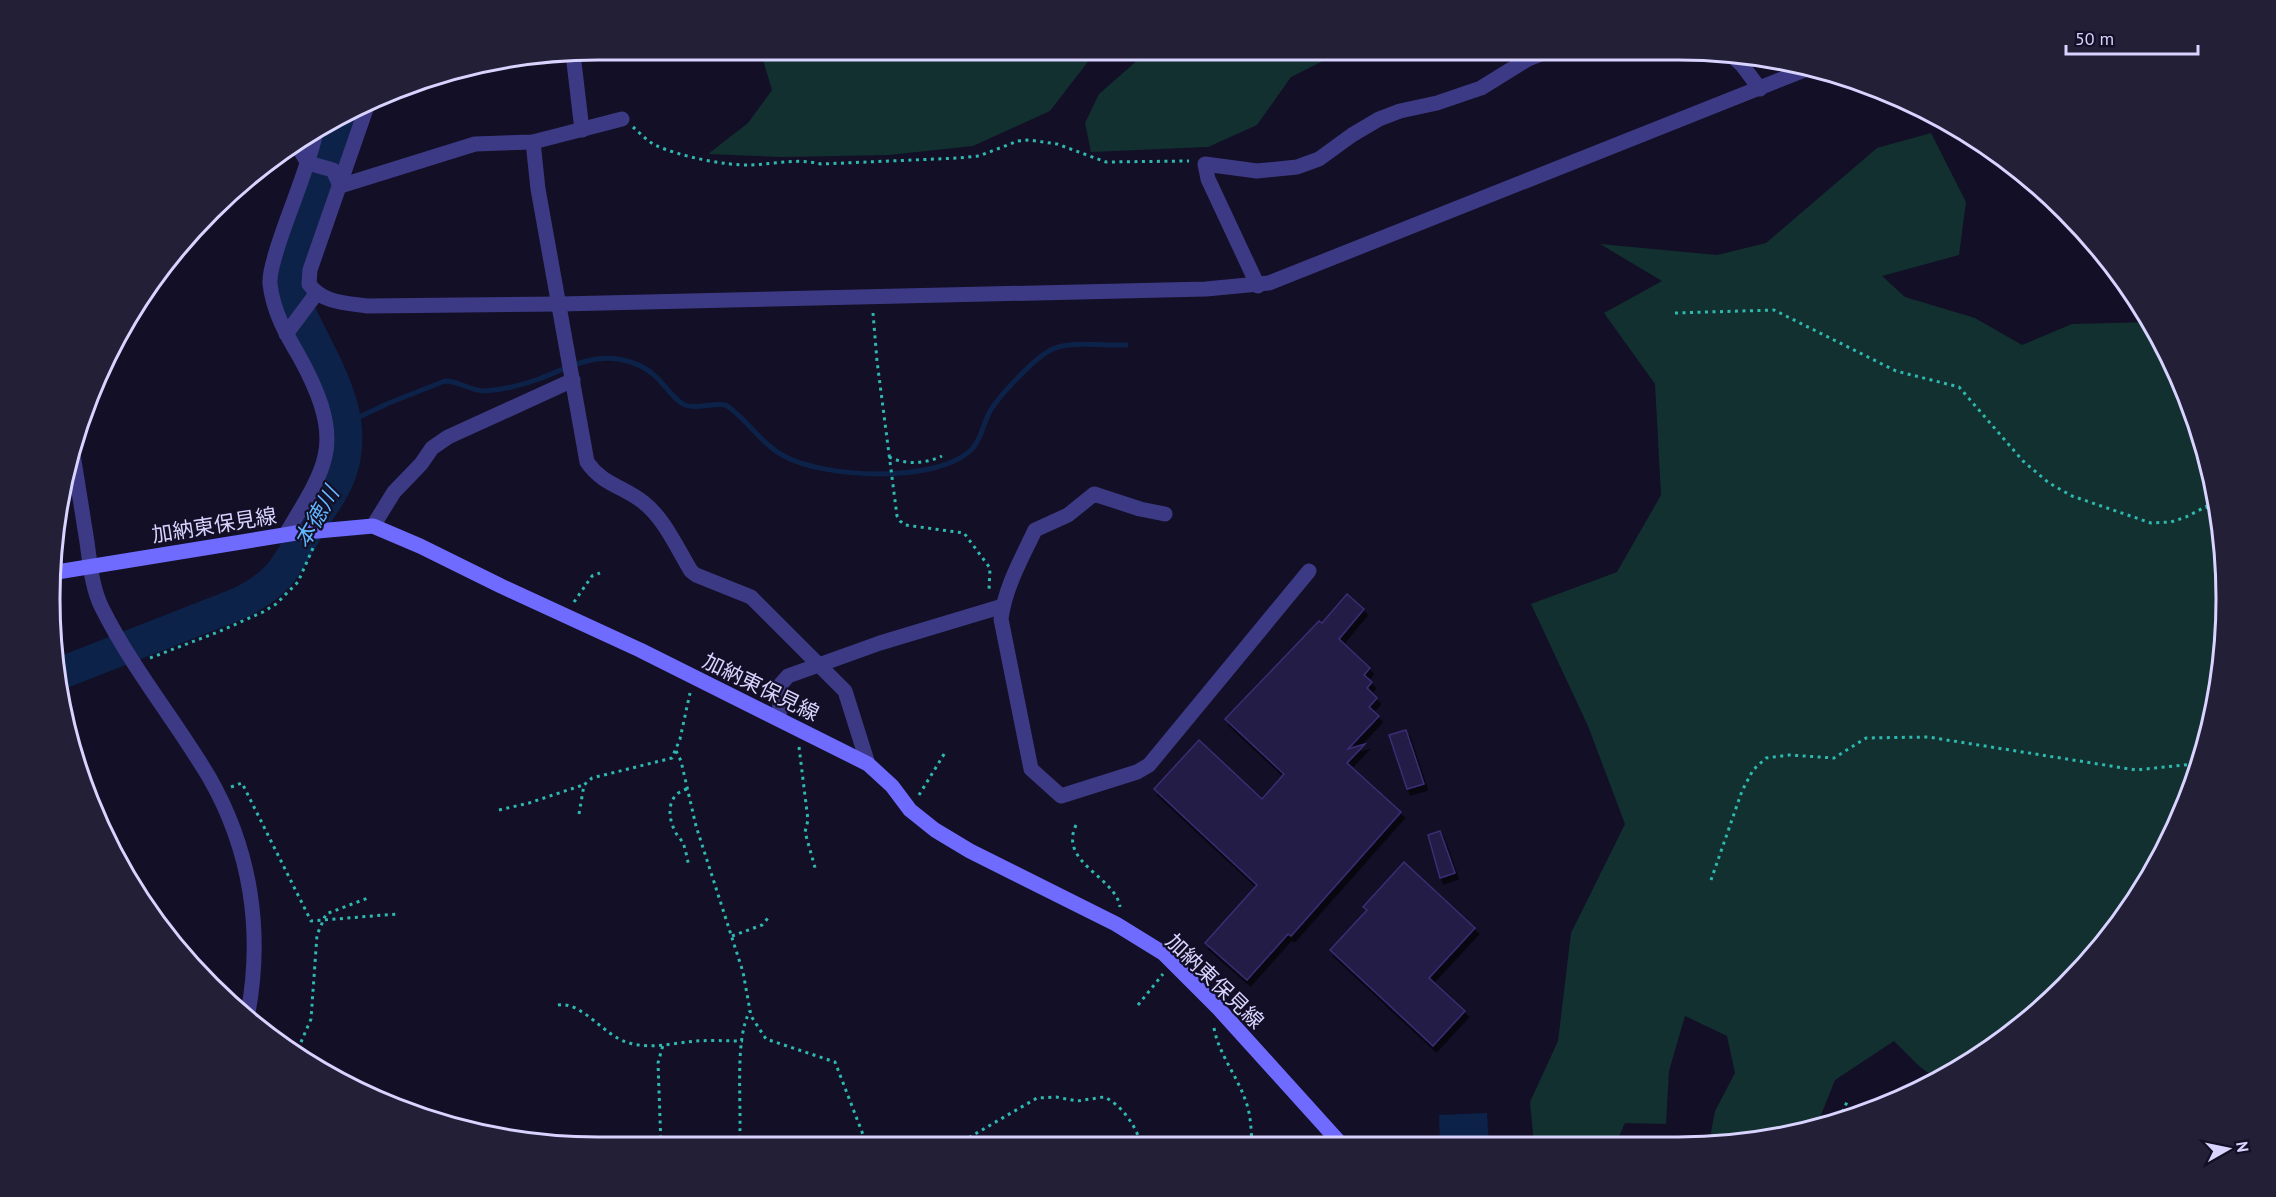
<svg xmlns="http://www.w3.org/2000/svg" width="2276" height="1197" viewBox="0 0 2276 1197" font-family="'PT Sans','Noto Sans JP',sans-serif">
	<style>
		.green { fill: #12302f }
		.water { fill: #0c2248 }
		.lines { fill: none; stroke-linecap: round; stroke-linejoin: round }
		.stream { stroke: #0c2248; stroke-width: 5 }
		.river { stroke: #0c2248; stroke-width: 32 }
		.building { fill: #241b47; stroke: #3b2d73; stroke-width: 1.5; filter: url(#shadow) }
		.path { stroke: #2fb8b0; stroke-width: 3; stroke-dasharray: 3 4.5; stroke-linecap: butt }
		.minor { stroke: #3d3a85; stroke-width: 15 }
		.tertiary { stroke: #3d3a85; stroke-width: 15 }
		.secondary { stroke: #6f6bff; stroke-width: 15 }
		.labels { text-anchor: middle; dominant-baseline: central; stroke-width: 4.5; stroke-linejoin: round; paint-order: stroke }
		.street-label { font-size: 21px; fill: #d9d4ff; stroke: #130f26 }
		.water-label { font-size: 22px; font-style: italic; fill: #62b6ff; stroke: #130f26 }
		.rim { fill: none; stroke: #d9d4ff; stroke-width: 3 }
	</style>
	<defs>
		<filter id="shadow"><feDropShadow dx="3.5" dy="6" stdDeviation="0" flood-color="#0009"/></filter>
	</defs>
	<rect width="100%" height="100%" fill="#130f26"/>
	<!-- green -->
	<g class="green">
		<polygon points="760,50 1109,50 1090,59 1050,111 973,146 889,155 782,157 708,154 748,123 772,90"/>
		<polygon points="1140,50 1345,50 1291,77 1257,125 1208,147 1091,152 1085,123 1099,94 1140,58"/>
		<polygon points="1931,133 1966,202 1959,255 1882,276 1905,297 1975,318 2022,345 2072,324 2151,322 2197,422 2222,527 2225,635 2208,741 2170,842 2090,960 2011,1034 1936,1078 1920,1067 1894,1041 1835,1080 1817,1125 1749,1143 1711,1143 1710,1138 1715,1111 1735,1073 1727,1036 1685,1016 1669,1071 1666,1124 1625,1123 1616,1143 1534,1143 1530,1102 1558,1041 1571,933 1625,824 1588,726 1531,604 1617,572 1661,495 1655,384 1604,313 1662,281 1600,244 1717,255 1766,243 1877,148"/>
	</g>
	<!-- water -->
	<polygon class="water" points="1487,1113 1489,1144 1440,1144 1439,1115"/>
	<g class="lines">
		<!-- stream -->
		<path class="stream" d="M346 423 389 403 445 381C460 381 470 391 485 391 502 390 522 385 539 379 565 369 589 355 618 359 631 361 646 367 655 376 665 384 673 400 685 405 698 410 712 402 726 405 747 419 761 444 784 456 824 478 937 484 972 449 983 437 983 421 992 408 1002 393 1034 359 1049 351 1067 340 1105 346 1126 345"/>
		<!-- river -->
		<path class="river" d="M56 675 240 603C283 581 286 566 309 527 321 507 336 490 342 468 357 420 331 375 310 333 304 320 295 306 293 291 291 281 294 270 295 260L345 120"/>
	</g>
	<!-- building -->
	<g class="building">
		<polygon points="1347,594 1364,609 1339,639 1370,668 1364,675 1372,682 1367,688 1377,698 1369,707 1379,716 1348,749 1365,744 1347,763 1401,812 1291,936 1288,934 1247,980 1205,943 1257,885 1154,789 1199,740 1262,799 1284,774 1225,719 1319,621 1322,623"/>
		<polygon points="1406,730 1424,784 1407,789 1389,735"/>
		<polygon points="1440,831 1455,873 1440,878 1428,835"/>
		<polygon points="1404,862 1475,928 1429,978 1465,1011 1433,1046 1330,950 1367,910 1363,907"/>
	</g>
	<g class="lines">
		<!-- path -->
		<g class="path">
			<path d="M633 127C640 133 647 141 655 145 678 156 726 166 751 165 776 164 797 158 821 164L959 158 979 156 1018 141 1029 140 1057 144 1106 162 1189 161"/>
			<polyline points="873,313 877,361 897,516 900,521 905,525 964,533 990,568 989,590"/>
			<polyline points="1675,313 1774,310 1896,371 1959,387 2023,461 2049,483 2072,496 2151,523 2171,522 2186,517 2209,505 2215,497"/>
			<path d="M889 457C906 465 925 464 942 456"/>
			<polyline points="2206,507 2219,514"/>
			<polyline points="574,602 592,576 600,573"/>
			<polyline points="150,658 218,632 263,612 276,604 298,582 313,548"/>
			<polyline points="799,747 808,820 805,832 816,871"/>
			<polyline points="676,751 681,761 696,826 743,972 751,1016 766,1039 835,1062 867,1145"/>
			<polyline points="231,787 242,783 311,921 397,914"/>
			<path d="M687 789C667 794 667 816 675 831 677 836 681 839 683 843 686 850 687 859 689 866"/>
			<polyline points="919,795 946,751"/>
			<polyline points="499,810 529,803 583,785"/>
			<polyline points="579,814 584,785 592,778 672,758 680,739 690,693"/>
			<path d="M1076 825C1058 863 1116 877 1120 907"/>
			<polyline points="1711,880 1742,791 1753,770 1766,758 1789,755 1834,758 1866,738 1928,737 2136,770 2194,764 2200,761"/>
			<polyline points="732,936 762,925 770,916"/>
			<path d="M558 1005C581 1001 604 1035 626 1042 649 1050 673 1043 696 1041 711 1040 727 1041 743 1041"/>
			<polyline points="1138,1005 1163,974"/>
			<path d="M1214 1028C1219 1055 1238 1077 1246 1102 1251 1115 1251 1130 1252 1144"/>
			<polyline points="298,1049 311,1019 317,935 326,914 368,898"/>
			<polyline points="1839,1119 1848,1100"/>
			<path d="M956 1145 1037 1098 1056 1097 1077 1101 1104 1097C1121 1104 1137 1127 1141 1145"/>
			<polyline points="661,1146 658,1063 663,1045"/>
			<path d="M739 1146C743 1111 733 1041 750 1011"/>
		</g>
		<!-- minor -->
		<g class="minor">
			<polyline points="1729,53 1742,65 1760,89"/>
			<polyline points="573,54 582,130"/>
			<path d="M366 109 310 270 309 284C322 303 346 303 368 306L560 304 1206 289 1269 283 1812 67"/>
			<path d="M533 142 538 189 587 462C603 485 623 486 643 502 664 518 677 548 691 571L696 575 751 597 845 691 868 764"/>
			<polyline points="297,145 308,163 333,170 340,186"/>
			<polyline points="340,186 475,144 533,142 622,119"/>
			<polyline points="1258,286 1208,179 1205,164 1257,171 1297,167 1319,159 1352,135 1379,119 1400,111 1437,103 1481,88 1528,59 1551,50"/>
			<polyline points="286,334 316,294"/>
			<path d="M1165 514 1140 509 1094 494 1068 515 1035 530C1022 558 1005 587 1001 619L1031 769 1061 796 1137 772 1149 765 1309 571"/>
			<polyline points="373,526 394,492 421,464 432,448 448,437 573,380"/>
			<path d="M286 534C299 511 320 481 325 456 333 423 315 385 299 356 286 334 273 311 270 284 269 273 274 260 277 249 289 210 306 174 315 136"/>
			<polyline points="779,718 781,684 788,676 880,643 1003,606"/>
		</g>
		<!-- tertiary -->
		<path class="tertiary" d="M72 448C77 480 82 511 87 542 90 564 92 588 102 608 132 668 175 720 209 777 251 850 263 931 248 1013"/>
		<!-- secondary -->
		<polyline class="secondary" points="51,573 296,533 373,526 420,546 501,586 640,650 868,764 892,786 910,810 935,830 970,851 1116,924 1163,953 1219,1009 1341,1144"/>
	</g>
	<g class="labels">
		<!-- street labels -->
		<g class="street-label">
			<text transform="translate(214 525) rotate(-9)">加納東保見線</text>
			<text transform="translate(761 687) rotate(26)">加納東保見線</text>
			<text transform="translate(1215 981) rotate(44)">加納東保見線</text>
		</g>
		<!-- water labels -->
		<g class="water-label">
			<text transform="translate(316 517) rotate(-60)">本徳川</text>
		</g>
	</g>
	<!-- crop -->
	<path d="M0 0H2276V1197H0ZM598 60H1678A538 538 0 0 1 2216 598V599A538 538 0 0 1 1678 1137H598A538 538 0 0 1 60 599V598A538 538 0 0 1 598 60Z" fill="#231f37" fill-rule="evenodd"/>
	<path class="rim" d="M598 60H1678A538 538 0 0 1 2216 598V599A538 538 0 0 1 1678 1137H598A538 538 0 0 1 60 599V598A538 538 0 0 1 598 60Z"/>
	<!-- north arrow -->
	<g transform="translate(2228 1149) rotate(81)" stroke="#130f26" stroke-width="4.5" paint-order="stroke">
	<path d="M0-4.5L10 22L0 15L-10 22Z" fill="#d9d4ff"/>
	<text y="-9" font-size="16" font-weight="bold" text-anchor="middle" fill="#d9d4ff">N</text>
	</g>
	<!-- scale -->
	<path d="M2066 45v9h132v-9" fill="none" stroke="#d9d4ff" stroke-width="3"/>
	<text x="2075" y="45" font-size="18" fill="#d9d4ff" stroke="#130f26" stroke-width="4.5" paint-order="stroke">50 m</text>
</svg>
